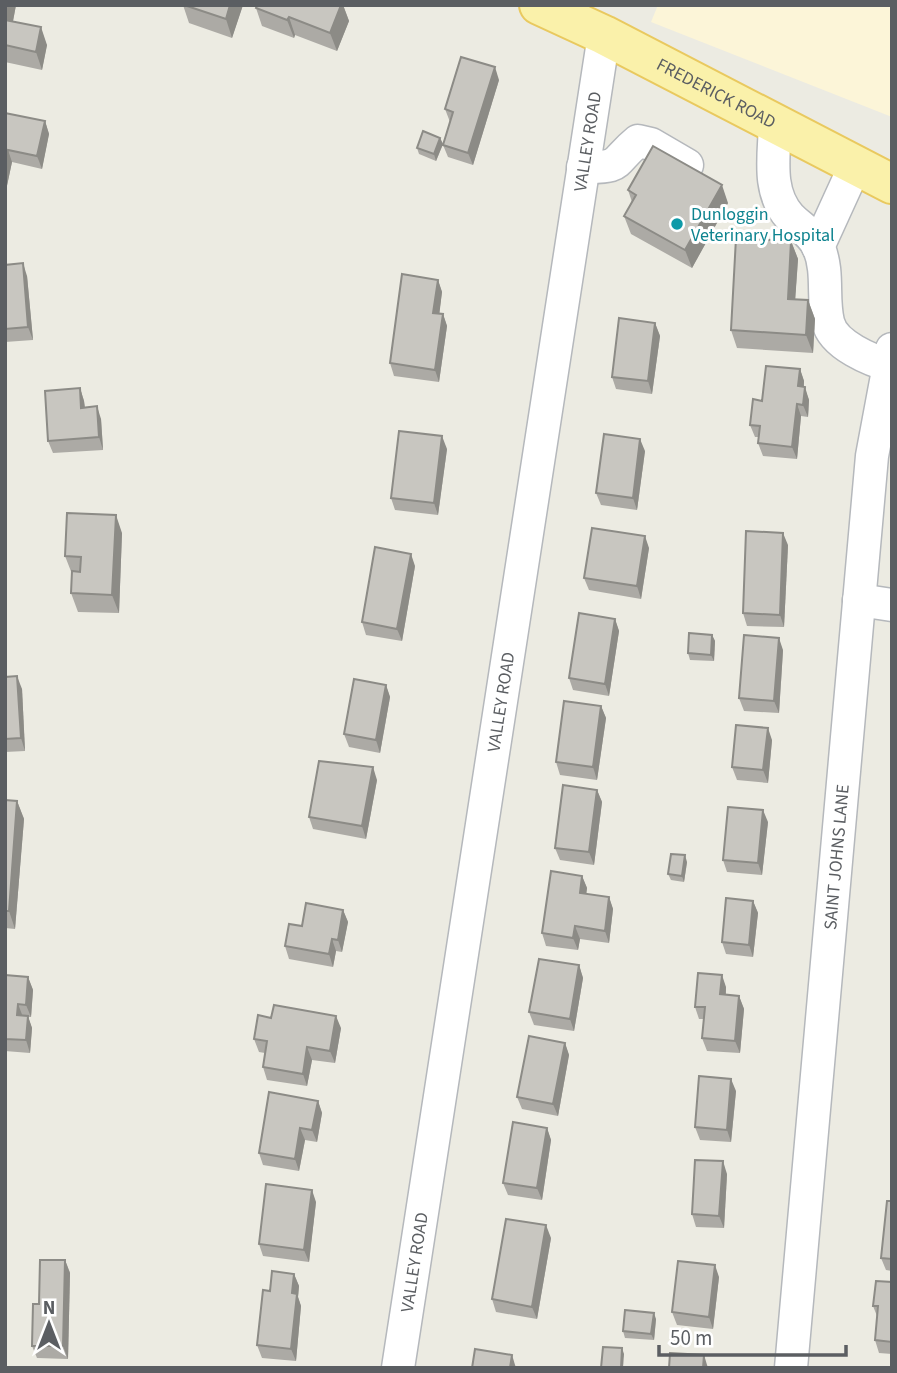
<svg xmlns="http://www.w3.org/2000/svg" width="897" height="1373" viewBox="0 0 897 1373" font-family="'Source Sans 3',sans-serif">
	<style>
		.commercial { fill: #fcf5d8 }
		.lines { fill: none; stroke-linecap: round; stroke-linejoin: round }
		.minor-casing { stroke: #b5b8bc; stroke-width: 35 }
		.major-casing { stroke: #e9c95f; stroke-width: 42 }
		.minor { stroke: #fff; stroke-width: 32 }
		.major { stroke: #faf1aa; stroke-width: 38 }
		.wall { fill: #acaaa5 }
		.shaded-wall { fill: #8c8b86 }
		.building { fill: #c8c6c0; stroke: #8c8b86; stroke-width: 2 }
		.culture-dot { fill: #0f9aa8; stroke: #fff; stroke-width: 2.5 }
		.labels { text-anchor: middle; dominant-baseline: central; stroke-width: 6; stroke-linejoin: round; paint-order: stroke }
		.street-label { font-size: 18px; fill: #5b5e62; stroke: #fff }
		.culture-label { font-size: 18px; fill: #0d838f; stroke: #fff; text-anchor: start }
	</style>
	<rect width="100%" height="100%" fill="#ecebe2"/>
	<!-- commercial -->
	<polygon class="commercial" points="658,5 892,5 892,117 651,22"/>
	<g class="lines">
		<defs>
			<g id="minor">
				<path d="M775 125C774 156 767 192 790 217 801 228 812 233 819 248 829 273 822 297 828 322 833 345 872 361 892 366"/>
				<path d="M583 167C624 168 611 163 638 141L651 144 687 165"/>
				<polyline points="818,247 855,166"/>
				<polyline points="859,600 892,605"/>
				<path id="s1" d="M398 1368 604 35"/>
				<path id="s2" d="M791 1368 872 456 892 349"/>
			</g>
			<g id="major">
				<path id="s3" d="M539 5 604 35 892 184"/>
			</g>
		</defs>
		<!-- minor casing -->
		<use href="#minor" class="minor-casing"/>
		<!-- major casing -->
		<use href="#major" class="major-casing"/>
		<!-- minor -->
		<use href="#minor" class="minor"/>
		<!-- major -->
		<use href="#major" class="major"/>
	</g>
	<!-- wall -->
	<g class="wall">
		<polygon points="5,5 16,5 13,21 47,45 42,70 5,62"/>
		<polygon points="183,5 243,5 232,38 189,23"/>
		<polygon points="257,5 343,5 349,21 337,51 295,35 294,38 262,26 256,8"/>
		<polygon points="499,80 473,165 448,157 443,145 450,122 445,109"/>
		<polygon points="5,113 45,121 49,134 42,169 12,162 5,195"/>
		<polygon points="440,138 443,144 436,161 419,154 417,148"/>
		<polygon points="628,190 728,203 692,268 631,234 624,216 632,202"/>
		<polygon points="791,241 798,259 795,300 808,300 815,319 813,353 737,348 731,330"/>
		<polygon points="5,265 27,276 33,340 5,342"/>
		<polygon points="438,280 442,292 439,314 443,314 447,326 439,382 394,376 390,363"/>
		<polygon points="655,323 660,336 652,394 616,389 612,377"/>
		<polygon points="800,369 804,381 804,387 809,400 808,417 801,416 797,459 763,456 758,443 759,437 755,437 750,425 762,401"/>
		<polygon points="80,388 84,401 85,407 101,419 103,450 53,453 48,441"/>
		<polygon points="447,449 438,515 395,510 391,498"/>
		<polygon points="645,451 637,510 601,505 596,493"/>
		<polygon points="122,533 119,613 78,612 71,593 72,574 65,556"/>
		<polygon points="788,545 784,627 747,626 743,613"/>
		<polygon points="649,548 641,599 589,590 584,578"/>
		<polygon points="415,566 402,641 366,635 362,622"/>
		<polygon points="615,619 619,631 609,696 573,690 569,678"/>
		<polygon points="712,635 715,641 714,661 690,660 688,653"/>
		<polygon points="783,650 779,713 744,711 739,698"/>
		<polygon points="5,677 22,689 25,751 5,752"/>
		<polygon points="386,685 390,697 380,753 349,747 344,734"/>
		<polygon points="601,706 606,718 597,780 560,775 556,762"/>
		<polygon points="772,740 768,783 737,780 732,767"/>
		<polygon points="377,780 366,839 313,829 309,817"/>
		<polygon points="597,790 602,802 594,865 560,860 555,848"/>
		<polygon points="5,800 17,801 24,819 15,929 5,928"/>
		<polygon points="768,822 762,875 727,872 723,860"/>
		<polygon points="687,862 684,882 671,880 668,874"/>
		<polygon points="582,876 587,888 586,894 609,897 613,909 609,943 580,939 578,950 546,946 542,933"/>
		<polygon points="753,901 758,913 753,957 726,954 722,942"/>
		<polygon points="343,910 348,922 342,952 336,951 333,967 289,959 285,946 302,926"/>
		<polygon points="579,965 583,978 574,1031 534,1025 529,1012"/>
		<polygon points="5,975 28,977 33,990 31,1017 28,1017 32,1028 30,1053 5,1051"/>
		<polygon points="726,987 726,995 739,996 744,1009 740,1053 707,1051 702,1038 704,1019 699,1019 695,1007"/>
		<polygon points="341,1028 335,1063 312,1060 307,1086 267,1080 263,1067 265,1053 259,1052 254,1039"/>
		<polygon points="565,1043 569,1055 558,1116 522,1109 517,1097"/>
		<polygon points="736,1091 731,1142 700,1140 695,1127"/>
		<polygon points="318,1101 322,1113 317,1142 305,1140 299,1171 263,1165 259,1153"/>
		<polygon points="547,1128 551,1140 542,1200 508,1195 503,1183"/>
		<polygon points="727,1174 724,1228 696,1227 692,1214"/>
		<polygon points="892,1201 892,1271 886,1270 881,1258"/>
		<polygon points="316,1202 309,1262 263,1256 259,1244"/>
		<polygon points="551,1238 537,1319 496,1312 492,1299"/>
		<polygon points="65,1260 70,1273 68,1359 37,1358 32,1346"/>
		<polygon points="294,1274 299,1286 298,1297 301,1306 296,1361 262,1358 257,1345"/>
		<polygon points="719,1277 713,1329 677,1325 672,1312"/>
		<polygon points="892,1282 892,1354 879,1353 875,1340 877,1316 873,1306"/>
		<polygon points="656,1319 654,1340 625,1338 623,1331"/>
	</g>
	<!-- shaded-wall -->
	<g class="shaded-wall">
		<polygon points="6,5 16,5 10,37 5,25"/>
		<polygon points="230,5 243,5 232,38 226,19"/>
		<polygon points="341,5 343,5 349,21 337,51 330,33"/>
		<polygon points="289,17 295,35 294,38 287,20"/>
		<polygon points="41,27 47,45 42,70 36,52"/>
		<polygon points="495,67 499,80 473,165 468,153"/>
		<polygon points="45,121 49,134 42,169 37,156"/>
		<polygon points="440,138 443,144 436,161 434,154"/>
		<polygon points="8,150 12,162 5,195 5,161"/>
		<polygon points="722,185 728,203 692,268 685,250"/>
		<polygon points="791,241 798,259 794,317 788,299"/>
		<polygon points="23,263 27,276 33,340 28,327"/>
		<polygon points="438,280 442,292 438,325 433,313"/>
		<polygon points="808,300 815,319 813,353 806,335"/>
		<polygon points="443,314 447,326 439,382 435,370"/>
		<polygon points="655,323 660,336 652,394 648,381"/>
		<polygon points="800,369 804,381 803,399 798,386"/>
		<polygon points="805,387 809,400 808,417 803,405"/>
		<polygon points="80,388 84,401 86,420 81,408"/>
		<polygon points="797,404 801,416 797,459 792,447"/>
		<polygon points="97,406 101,419 103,450 99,437"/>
		<polygon points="442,436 447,449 438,515 434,503"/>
		<polygon points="640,439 645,451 637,510 633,498"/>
		<polygon points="116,515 122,533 119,613 112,595"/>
		<polygon points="783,533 788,545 784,627 780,615"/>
		<polygon points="645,536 649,548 641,599 637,586"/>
		<polygon points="411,554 415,566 402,641 397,629"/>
		<polygon points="615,619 619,631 609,696 605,684"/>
		<polygon points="712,635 715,641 714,661 711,655"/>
		<polygon points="779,638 783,650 779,713 774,701"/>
		<polygon points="17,676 22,689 25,751 21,738"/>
		<polygon points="386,685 390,697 380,753 376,740"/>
		<polygon points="601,706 606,718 597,780 593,767"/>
		<polygon points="768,728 772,740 768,783 763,770"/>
		<polygon points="373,767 377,780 366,839 362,826"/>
		<polygon points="597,790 602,802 594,865 589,852"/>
		<polygon points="17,801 24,819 15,929 9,911"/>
		<polygon points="763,810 768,822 762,875 758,863"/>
		<polygon points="685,855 687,862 684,882 682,876"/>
		<polygon points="582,876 587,888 585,905 580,893"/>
		<polygon points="609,897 613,909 609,943 605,931"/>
		<polygon points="753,901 758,913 753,957 749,945"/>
		<polygon points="343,910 348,922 342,952 338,940"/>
		<polygon points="575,926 580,939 578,950 573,938"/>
		<polygon points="332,939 336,951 333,967 329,954"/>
		<polygon points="579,965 583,978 574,1031 570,1019"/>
		<polygon points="722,975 726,987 725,1007 720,994"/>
		<polygon points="28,977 33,990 31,1017 26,1005"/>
		<polygon points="739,996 744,1009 740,1053 735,1041"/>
		<polygon points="18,1004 23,1017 17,1015"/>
		<polygon points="28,1016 32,1028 30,1053 26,1040"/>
		<polygon points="336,1016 341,1028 335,1063 330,1051"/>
		<polygon points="565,1043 569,1055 558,1116 553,1104"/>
		<polygon points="307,1047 312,1060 307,1086 303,1074"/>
		<polygon points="731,1079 736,1091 731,1142 727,1130"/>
		<polygon points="318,1101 322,1113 317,1142 312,1130"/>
		<polygon points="300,1128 305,1140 299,1171 295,1159"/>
		<polygon points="547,1128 551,1140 542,1200 537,1188"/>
		<polygon points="723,1161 727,1174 724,1228 719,1216"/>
		<polygon points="312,1190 316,1202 309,1262 304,1250"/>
		<polygon points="546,1225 551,1238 537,1319 532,1307"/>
		<polygon points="65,1260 70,1273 68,1359 63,1346"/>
		<polygon points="715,1265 719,1277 713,1329 709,1317"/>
		<polygon points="294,1274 299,1286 298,1297 301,1306 296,1361 291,1349 292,1293"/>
		<polygon points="654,1313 656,1319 654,1340 651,1334"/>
		<polygon points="622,1348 624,1354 623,1368 621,1368"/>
		<polygon points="512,1355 516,1368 510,1368"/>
		<polygon points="704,1355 708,1368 703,1368"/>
	</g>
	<!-- building -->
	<g class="building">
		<polygon points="184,5 230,5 226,19"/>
		<polygon points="257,5 341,5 330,33 289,17 287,20 256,8"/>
		<polygon points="5,20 41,27 36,52 5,45"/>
		<polygon points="461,57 495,67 468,153 443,145 453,112 445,109"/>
		<polygon points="5,113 45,121 37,156 8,150 5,161"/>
		<polygon points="423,131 440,138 434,154 417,148"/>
		<polygon points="653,146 722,185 685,250 624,216 636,195 628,190"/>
		<polygon points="736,238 791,241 788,299 808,300 806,335 731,330"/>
		<polygon points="23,263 28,327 5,329 5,265"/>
		<polygon points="402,274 438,280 433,313 443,314 435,370 390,363"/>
		<polygon points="619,318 655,323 648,381 612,377"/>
		<polygon points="766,366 800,369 798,386 805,387 803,405 797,404 792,447 758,443 760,426 750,425 753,399 762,401"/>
		<polygon points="80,388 81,408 97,406 99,437 48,441 45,391"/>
		<polygon points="399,431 442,436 434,503 391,498"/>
		<polygon points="604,434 640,439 633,498 596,493"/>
		<polygon points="67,513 116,515 112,595 71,593 72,571 80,572 81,557 65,556"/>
		<polygon points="592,528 645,536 637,586 584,578"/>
		<polygon points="746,531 783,533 780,615 743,613"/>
		<polygon points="375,547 411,554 397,629 362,622"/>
		<polygon points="579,613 615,619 605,684 569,678"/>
		<polygon points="689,633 712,635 711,655 688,653"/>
		<polygon points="744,635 779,638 774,701 739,698"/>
		<polygon points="17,676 21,738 5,739 5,677"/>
		<polygon points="354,679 386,685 376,740 344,734"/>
		<polygon points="564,701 601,706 593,767 556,762"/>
		<polygon points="736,725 768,728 763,770 732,767"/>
		<polygon points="319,761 373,767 362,826 309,817"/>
		<polygon points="563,785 597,790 589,852 555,848"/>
		<polygon points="5,800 17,801 9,911 5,911"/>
		<polygon points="728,807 763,810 758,863 723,860"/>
		<polygon points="671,854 685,855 682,876 668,874"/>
		<polygon points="551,871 582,876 580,893 609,897 605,931 575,926 573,938 542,933"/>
		<polygon points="726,898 753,901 749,945 722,942"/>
		<polygon points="306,903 343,910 338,940 332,939 329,954 285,946 289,924 302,926"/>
		<polygon points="539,959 579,965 570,1019 529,1012"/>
		<polygon points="698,973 722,975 720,994 739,996 735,1041 702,1038 705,1007 695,1007"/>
		<polygon points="5,975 28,977 26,1005 18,1004 17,1015 28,1016 26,1040 5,1039"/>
		<polygon points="274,1005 336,1016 330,1051 307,1047 303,1074 263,1067 267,1041 254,1039 258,1015 271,1018"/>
		<polygon points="529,1036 565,1043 553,1104 517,1097"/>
		<polygon points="699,1076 731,1079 727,1130 695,1127"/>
		<polygon points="269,1092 318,1101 312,1130 300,1128 295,1159 259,1153"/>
		<polygon points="513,1122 547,1128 537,1188 503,1183"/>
		<polygon points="695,1160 723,1161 719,1216 692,1214"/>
		<polygon points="266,1184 312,1190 304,1250 259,1244"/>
		<polygon points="887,1201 892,1201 892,1259 881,1258"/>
		<polygon points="506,1219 546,1225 532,1307 492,1299"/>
		<polygon points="40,1260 65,1260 63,1346 32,1346 33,1304 39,1304"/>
		<polygon points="678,1261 715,1265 709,1317 672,1312"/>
		<polygon points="272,1271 294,1274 292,1293 297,1294 291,1349 257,1345 263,1290 270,1291"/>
		<polygon points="876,1281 892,1282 892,1342 875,1340 878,1306 873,1306"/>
		<polygon points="625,1310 654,1313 651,1334 623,1331"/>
		<polygon points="603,1347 622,1348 621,1368 601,1368"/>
		<polygon points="475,1349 512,1355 510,1368 472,1368"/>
		<polygon points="670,1353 704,1355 703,1368 669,1368"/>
	</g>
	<!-- markers -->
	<circle class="culture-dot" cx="677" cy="224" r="7"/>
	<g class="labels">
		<!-- street labels -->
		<g class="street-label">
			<text stroke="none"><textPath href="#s3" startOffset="198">FREDERICK ROAD</textPath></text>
			<text stroke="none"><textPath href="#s1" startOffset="1241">VALLEY ROAD</textPath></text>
			<text stroke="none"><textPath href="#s1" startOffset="674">VALLEY ROAD</textPath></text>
			<text stroke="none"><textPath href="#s2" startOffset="513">SAINT JOHNS LANE</textPath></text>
			<text stroke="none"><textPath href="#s1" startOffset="107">VALLEY ROAD</textPath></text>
		</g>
		<!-- culture labels -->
		<g class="culture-label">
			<text x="691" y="214">Dunloggin<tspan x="691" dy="21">Veterinary Hospital</tspan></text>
		</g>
	</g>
	<!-- border -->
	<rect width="897" height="1373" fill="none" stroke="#5b5e62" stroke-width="14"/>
	<!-- north arrow -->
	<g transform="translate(49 1324)" stroke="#ffffff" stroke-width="5" paint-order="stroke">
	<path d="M0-5L12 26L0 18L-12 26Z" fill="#5b5e62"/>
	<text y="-10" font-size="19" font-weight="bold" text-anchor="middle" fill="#5b5e62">N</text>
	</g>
	<!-- scale -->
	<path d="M659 1345v10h187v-10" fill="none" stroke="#5b5e62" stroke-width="3.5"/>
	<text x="670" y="1345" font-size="21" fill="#5b5e62" stroke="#ffffff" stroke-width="5" paint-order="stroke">50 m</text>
</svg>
